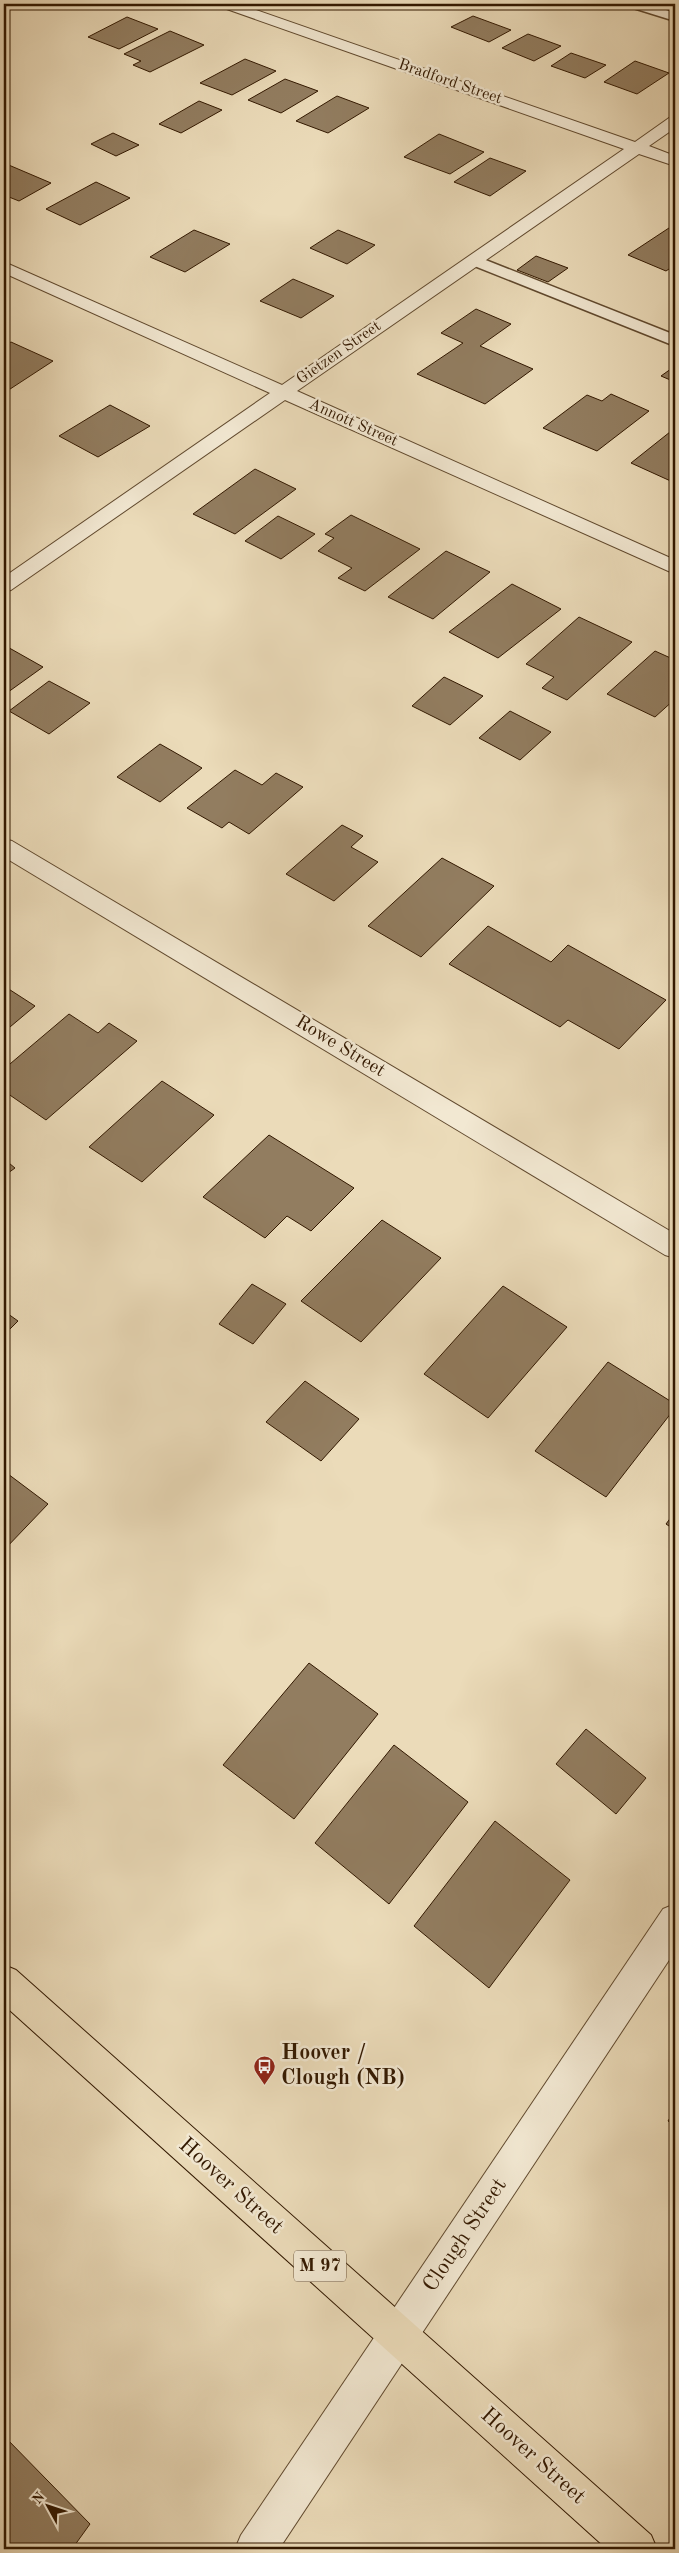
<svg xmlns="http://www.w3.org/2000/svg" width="679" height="2553" viewBox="0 0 679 2553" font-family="'Old Standard TT',serif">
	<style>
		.building { fill: #927d60; stroke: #321800 }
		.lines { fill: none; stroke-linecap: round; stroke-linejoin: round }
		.lane-casing { stroke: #60492e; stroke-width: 3 }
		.street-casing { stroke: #60492e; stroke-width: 2 }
		.primary-casing { stroke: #321800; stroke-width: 2 }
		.lane { fill: #f2e8d2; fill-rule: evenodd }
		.street { fill: #f2e8d2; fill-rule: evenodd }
		.primary { fill: #ebdbb9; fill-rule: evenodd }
		.labels { text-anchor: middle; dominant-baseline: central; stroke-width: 5; stroke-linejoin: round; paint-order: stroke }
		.far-street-label { font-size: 16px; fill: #321800; stroke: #f2e8d2 }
		.shield { fill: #f2e8d2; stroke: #6c563f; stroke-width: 1 }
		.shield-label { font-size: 18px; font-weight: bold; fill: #321800 }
		.street-label { font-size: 19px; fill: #321800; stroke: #f2e8d2 }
		.near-poi-label { font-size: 22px; font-weight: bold; fill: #321800; stroke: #f2e8d2; text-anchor: start }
		.near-street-label { font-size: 22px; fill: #321800; stroke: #f2e8d2 }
	</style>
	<rect width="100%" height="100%" fill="#ebdbb9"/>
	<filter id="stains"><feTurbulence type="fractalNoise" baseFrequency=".004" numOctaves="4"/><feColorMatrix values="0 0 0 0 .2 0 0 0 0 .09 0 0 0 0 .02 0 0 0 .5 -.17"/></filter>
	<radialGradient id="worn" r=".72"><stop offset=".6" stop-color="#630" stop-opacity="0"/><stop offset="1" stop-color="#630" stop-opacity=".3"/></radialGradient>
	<!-- building -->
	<g class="building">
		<polygon points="473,16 511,30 489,42 451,27"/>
		<polygon points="127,17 158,29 119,49 88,37"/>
		<polygon points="170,31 204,45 150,72 133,65 141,61 124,54"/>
		<polygon points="528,34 561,46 534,61 502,48"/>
		<polygon points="571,53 606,65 585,78 551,66"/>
		<polygon points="245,59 276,71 232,95 200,83"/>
		<polygon points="635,61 669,73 637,94 604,82"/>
		<polygon points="285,79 318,91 281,113 248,100"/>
		<polygon points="337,96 369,108 328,133 296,121"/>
		<polygon points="199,101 222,110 181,133 159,124"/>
		<polygon points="113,133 139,145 116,156 91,144"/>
		<polygon points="439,134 484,152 450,174 404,157"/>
		<polygon points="490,158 526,171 490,196 454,182"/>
		<polygon points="4,163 51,183 19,201 4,195"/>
		<polygon points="96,182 130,198 80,225 46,209"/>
		<polygon points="675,224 675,265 666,271 628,255"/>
		<polygon points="194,230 230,244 185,272 150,257"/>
		<polygon points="338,230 375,245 347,264 310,248"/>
		<polygon points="536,256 568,268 548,282 517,270"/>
		<polygon points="293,279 334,296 301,318 260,301"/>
		<polygon points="476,309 511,324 480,346 533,369 485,404 417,374 463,343 441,333"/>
		<polygon points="11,342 53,361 4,393 4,346"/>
		<polygon points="675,366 675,382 661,376"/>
		<polygon points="611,394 649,411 597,451 543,428 587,395 602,401"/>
		<polygon points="110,405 150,426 98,457 59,436"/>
		<polygon points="675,428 675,483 631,463"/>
		<polygon points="255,469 296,489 235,534 193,514"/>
		<polygon points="351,515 420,549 365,591 338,578 352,568 318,551 334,538 325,534"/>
		<polygon points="278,516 315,534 281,559 245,541"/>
		<polygon points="446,551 490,572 433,619 388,597"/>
		<polygon points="512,584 561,609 498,658 449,632"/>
		<polygon points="579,617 632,642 567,700 542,688 554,677 526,664"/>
		<polygon points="4,645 43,667 4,695"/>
		<polygon points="655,651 675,660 675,699 655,717 607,694"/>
		<polygon points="444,677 483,696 450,725 412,706"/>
		<polygon points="49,681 90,703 49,734 9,711"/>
		<polygon points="510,711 551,732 520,760 479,738"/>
		<polygon points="160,744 202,768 160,802 117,777"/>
		<polygon points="235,770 262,785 276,773 303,787 249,834 229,822 222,828 187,808"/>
		<polygon points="342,825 363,836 351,847 378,862 334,901 286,874"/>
		<polygon points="442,858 494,886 421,957 368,926"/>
		<polygon points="488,926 551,962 568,945 666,1000 619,1049 568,1020 560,1027 449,964"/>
		<polygon points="4,986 35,1006 4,1032"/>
		<polygon points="69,1014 98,1033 109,1023 137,1041 46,1120 4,1091 4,1069"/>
		<polygon points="162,1081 214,1115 142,1182 89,1147"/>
		<polygon points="269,1135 354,1188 311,1231 287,1216 265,1238 203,1197"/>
		<polygon points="4,1159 15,1168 4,1176"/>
		<polygon points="382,1220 441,1258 361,1342 301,1301"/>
		<polygon points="252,1284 286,1304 253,1344 219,1324"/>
		<polygon points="503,1286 567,1327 488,1418 424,1374"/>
		<polygon points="4,1311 18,1321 4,1335"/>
		<polygon points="608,1362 675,1404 675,1408 606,1497 535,1451"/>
		<polygon points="305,1381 359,1419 321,1461 266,1422"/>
		<polygon points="4,1471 48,1504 4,1550"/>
		<polygon points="675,1512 675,1530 666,1524"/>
		<polygon points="309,1663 378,1714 294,1819 223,1765"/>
		<polygon points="586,1729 646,1778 616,1814 556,1764"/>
		<polygon points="394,1745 468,1802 389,1904 315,1843"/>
		<polygon points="495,1821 570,1880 489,1988 414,1926"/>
		<polygon points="675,2110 675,2126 668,2121"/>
		<polygon points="5,2437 90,2524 72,2549 4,2549"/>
	</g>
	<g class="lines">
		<defs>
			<g id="lane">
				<polygon points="628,4 648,4 675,13 675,21 630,7"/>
				<polygon points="473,255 675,335 675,346 467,263 465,260"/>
			</g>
			<g id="street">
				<polygon points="219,4 239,4 635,142 669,118 675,116 675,128 649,146 675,156 675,166 639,154 297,391 675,560 675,574 285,400 11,590 4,592 4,577 270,393 4,273 4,262 282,385 624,149 221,7"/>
				<polygon points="4,839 12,841 675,1234 675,1258 665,1255 4,857"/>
				<polygon points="675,1904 675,1951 279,2549 235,2549 241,2535 663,1909"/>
			</g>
			<polygon id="primary" points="4,1965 16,1970 651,2535 657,2549 607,2549 4,2005"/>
		</defs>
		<!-- lane casing -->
		<use href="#lane" class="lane-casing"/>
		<!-- street casing -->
		<use href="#street" class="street-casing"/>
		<!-- primary casing -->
		<use href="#primary" class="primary-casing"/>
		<!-- lane -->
		<use href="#lane" class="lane"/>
		<!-- street -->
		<use href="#street" class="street"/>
		<!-- primary -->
		<use href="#primary" class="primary"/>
	</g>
	<!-- icons -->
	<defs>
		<symbol id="bus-pin" viewBox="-11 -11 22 30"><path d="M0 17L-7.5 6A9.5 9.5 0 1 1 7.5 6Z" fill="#8f2418" stroke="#f2e8d2"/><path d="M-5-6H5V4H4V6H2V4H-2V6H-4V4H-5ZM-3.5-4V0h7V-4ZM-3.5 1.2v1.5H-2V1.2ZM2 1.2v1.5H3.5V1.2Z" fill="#fff"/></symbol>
	</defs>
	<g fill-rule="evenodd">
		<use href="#bus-pin" x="252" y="2054" width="25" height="34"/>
	</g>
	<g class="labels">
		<!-- far-street labels -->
		<g class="far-street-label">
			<text transform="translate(450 82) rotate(19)">Bradford Street</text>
			<text transform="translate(339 353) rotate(-35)">Gietzen Street</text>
			<text transform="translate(353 423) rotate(24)">Annott Street</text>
		</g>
		<!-- shield labels -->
		<rect class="shield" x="294" y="2250.5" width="52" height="31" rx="4"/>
		<g class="shield-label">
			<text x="320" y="2266">M 97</text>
		</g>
		<!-- street labels -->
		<g class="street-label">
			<text transform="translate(340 1047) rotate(31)">Rowe Street</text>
		</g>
		<!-- near-poi labels -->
		<g class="near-poi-label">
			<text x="281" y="2053">Hoover /<tspan x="281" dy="25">Clough (NB)</tspan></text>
		</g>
		<!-- near-street labels -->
		<g class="near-street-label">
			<text transform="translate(231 2186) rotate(42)">Hoover Street</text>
			<text transform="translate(465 2235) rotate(-56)">Clough Street</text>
			<text transform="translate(533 2456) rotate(42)">Hoover Street</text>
		</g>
	</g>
	<!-- margin -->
	<rect width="679" height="2553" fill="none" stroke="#ebdbb9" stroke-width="20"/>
	<rect x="5" y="5" width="669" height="2543" fill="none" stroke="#321800" stroke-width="2.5"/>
	<rect x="10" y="10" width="659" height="2533" fill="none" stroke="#321800"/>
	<!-- north arrow -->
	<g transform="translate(48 2506) rotate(310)" stroke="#f2e8d2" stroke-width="4" paint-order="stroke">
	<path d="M0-4L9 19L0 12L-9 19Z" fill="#321800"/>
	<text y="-8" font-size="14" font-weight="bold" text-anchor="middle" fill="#321800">N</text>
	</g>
	<rect width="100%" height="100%" filter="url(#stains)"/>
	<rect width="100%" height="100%" fill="url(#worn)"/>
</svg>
